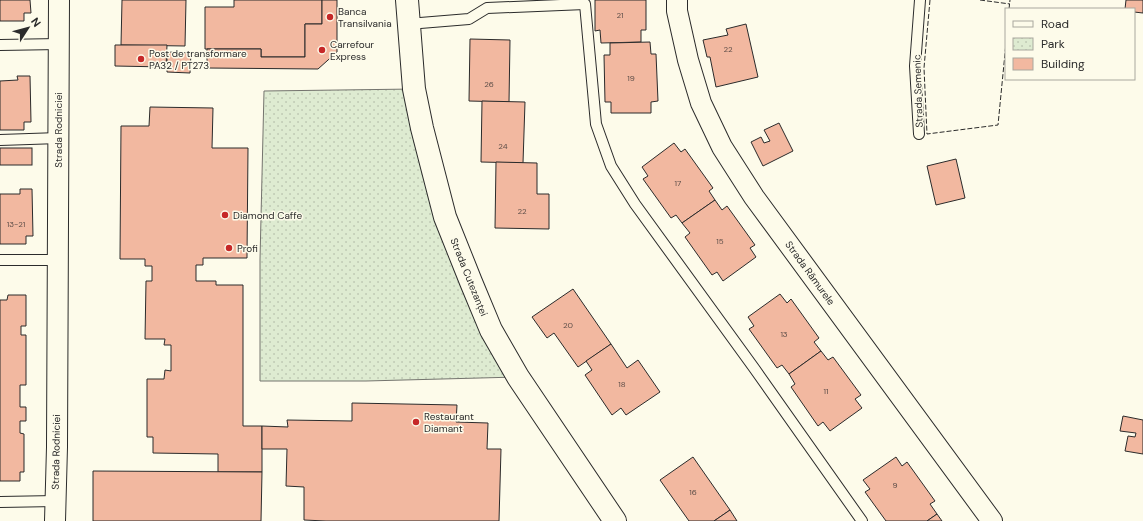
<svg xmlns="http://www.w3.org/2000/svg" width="1143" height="521" viewBox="0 0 1143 521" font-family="'DM Sans',sans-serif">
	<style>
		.park { fill: url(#park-dots); stroke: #74746e }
		.building { fill: #f2b8a0; stroke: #2b2b2b }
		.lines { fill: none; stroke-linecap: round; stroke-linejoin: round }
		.service-casing { stroke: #2b2b2b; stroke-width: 12 }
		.minor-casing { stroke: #2b2b2b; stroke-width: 22 }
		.tertiary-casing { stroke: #2b2b2b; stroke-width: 24 }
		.service { stroke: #fdfbea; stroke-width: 10 }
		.minor { stroke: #fdfbea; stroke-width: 20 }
		.tertiary { stroke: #fdfbea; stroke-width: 22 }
		.fence { stroke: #2b2b2b; stroke-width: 1; stroke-dasharray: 5 2; stroke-linecap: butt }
		.poi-dot { fill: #c62828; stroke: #fdfbea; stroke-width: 1.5 }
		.labels { text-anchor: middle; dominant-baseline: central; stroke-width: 3; stroke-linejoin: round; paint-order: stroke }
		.number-label { font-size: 8px; fill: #5d4e48 }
		.poi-label { font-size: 10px; fill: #2b2b2b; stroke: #fdfbea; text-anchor: start }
		.street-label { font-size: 10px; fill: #2b2b2b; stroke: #fdfbea }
	</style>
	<defs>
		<pattern id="park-dots" width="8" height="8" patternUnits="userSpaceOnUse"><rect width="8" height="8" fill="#deebd1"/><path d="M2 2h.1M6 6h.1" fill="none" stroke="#bfcab4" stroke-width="1.8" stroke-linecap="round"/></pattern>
	</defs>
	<rect width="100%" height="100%" fill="#fdfbea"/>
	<!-- park -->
	<polygon class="park" points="414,89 422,128 518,377 366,381 260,381 260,260 264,91"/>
	<!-- building -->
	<g class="building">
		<polygon points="0,0 30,0 31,13 24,13 24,21 0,21"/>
		<polygon points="122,0 186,0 185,46 121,45"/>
		<polygon points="234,0 322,0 322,24 305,24 305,57 261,57 261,49 205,49 205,7 234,7"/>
		<polygon points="322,0 337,0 337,52 318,69 207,68 207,49 261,49 261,57 305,57 305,24 322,24"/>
		<polygon points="595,0 646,0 646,30 641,30 641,42 601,43 600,30 595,31"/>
		<polygon points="1126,0 1143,0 1143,13 1134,12 1134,9 1125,9"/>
		<polygon points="746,24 758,77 716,87 710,57 707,57 703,40 728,35 726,29"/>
		<polygon points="470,39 510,40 509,102 469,101"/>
		<polygon points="650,42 651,54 656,54 658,101 651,102 651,113 611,113 611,102 605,102 604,55 610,55 610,43"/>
		<polygon points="115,45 167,45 166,67 115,66"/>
		<polygon points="167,52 191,53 190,73 167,72"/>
		<polygon points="17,76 30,76 31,122 24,122 24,130 0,130 0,81 18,80"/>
		<polygon points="482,101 525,102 523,163 481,162"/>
		<polygon points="150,107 213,108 212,148 248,148 247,258 203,258 203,265 196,265 196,281 216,281 216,285 243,285 243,426 262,426 262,472 218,472 218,454 153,453 153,437 147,437 147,379 164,379 165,370 171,371 171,345 164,345 165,339 145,339 146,281 152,281 152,266 145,266 145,259 120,259 121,126 149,126"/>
		<polygon points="779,123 793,151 763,166 751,142 761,137 764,143 770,141 764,130"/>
		<polygon points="674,143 681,152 685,149 713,188 709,191 715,200 682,223 676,215 671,218 643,179 648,176 642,167"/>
		<rect x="0" y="148" width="32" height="17"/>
		<polygon points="956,159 965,198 936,205 927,166"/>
		<polygon points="496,162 537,163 537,194 549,194 549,229 495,228"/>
		<polygon points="20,189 32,189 33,236 26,236 26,244 0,244 0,194 20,194"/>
		<polygon points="715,200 722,210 727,206 755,245 750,248 756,257 723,281 717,272 712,275 685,237 690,233 682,223"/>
		<polygon points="573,289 611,344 578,367 554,333 547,338 532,317"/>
		<polygon points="780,294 787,303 791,299 819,338 814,342 821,351 789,374 782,365 777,368 749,329 754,326 748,317"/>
		<polygon points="8,295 26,295 26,326 21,326 21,335 26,335 26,385 20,385 20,407 26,407 26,421 20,421 20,433 24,434 24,472 20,472 20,481 0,481 0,300 7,300"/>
		<polygon points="611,344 627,368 638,360 660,392 626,415 621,408 612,415 585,375 592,370 586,361"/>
		<polygon points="821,351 828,360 833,357 861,395 855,399 862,408 830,431 823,422 818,426 791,387 795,384 789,374"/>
		<polygon points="352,403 457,405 456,422 488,423 487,449 501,449 499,521 326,521 304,520 304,487 286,486 287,449 262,449 262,426 288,427 287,420 352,421"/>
		<polygon points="1123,416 1143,420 1143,454 1125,451 1128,436 1135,437 1136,433 1120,431"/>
		<polygon points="693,457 730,510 714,521 689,521 660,480"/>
		<polygon points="896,457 902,466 907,462 935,501 930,504 937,514 927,521 886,521 865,492 870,489 863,480"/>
		<polygon points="93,471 262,472 261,521 93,521"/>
		<polygon points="730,510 737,521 714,521"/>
		<polygon points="937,514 942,521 927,521"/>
	</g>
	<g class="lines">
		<defs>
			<g id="service">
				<polyline points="408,24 469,19 487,8 585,4 596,124 611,166 635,204 754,368 862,521"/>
				<polyline points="0,45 59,44"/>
				<polyline points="919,134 915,66 920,0"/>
				<polyline points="0,140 59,138"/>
				<polyline points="0,260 57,260"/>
				<polyline points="0,502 56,501"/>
			</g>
			<g id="minor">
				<polyline points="677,0 677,11 688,60 701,103 722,147 754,197 992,521"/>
				<polyline points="55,521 57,447 59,0"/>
			</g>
			<polyline id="tertiary" points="407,0 414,89 422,128 445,217 471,282 491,330 518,377 615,521"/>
		</defs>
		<!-- service casing -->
		<use href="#service" class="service-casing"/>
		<!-- minor casing -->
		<use href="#minor" class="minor-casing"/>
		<!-- tertiary casing -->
		<use href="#tertiary" class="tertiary-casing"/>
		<!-- service -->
		<use href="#service" class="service"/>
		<!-- minor -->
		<use href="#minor" class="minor"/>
		<!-- tertiary -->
		<use href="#tertiary" class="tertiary"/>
		<!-- fence -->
		<g class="fence">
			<polyline points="930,0 924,68 927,134 998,125 1006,43"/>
			<polyline points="980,0 1010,4"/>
			<polyline points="1009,9 1010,0"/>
		</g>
	</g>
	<!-- markers -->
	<g class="poi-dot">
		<circle cx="330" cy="17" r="4"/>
		<circle cx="322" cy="50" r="4"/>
		<circle cx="141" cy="59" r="4"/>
		<circle cx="225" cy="215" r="4"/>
		<circle cx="229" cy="248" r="4"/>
		<circle cx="416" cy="422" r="4"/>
	</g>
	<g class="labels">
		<!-- number labels -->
		<g class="number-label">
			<text x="620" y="15">21</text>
			<text x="728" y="49">22</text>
			<text x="631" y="78">19</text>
			<text x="489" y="84">26</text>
			<text x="503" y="146">24</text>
			<text x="678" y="183">17</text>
			<text x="522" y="211">22</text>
			<text x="16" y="224">13-21</text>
			<text x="720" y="241">15</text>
			<text x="568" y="325">20</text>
			<text x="784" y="334">13</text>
			<text x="622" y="384">18</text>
			<text x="826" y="391">11</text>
			<text x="895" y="485">9</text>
			<text x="693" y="492">16</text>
		</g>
		<!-- poi labels -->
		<g class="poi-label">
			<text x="338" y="11">Banca<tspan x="338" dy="12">Transilvania</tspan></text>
			<text x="330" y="44">Carrefour<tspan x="330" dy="12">Express</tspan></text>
			<text x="149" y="53">Post de transformare<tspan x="149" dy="12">PA32 / PT273</tspan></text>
			<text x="233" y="215">Diamond Caffe</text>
			<text x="237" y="248">Profi</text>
			<text x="424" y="416">Restaurant<tspan x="424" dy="12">Diamant</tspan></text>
		</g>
		<!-- street labels -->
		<g class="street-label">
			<text transform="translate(918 91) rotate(-92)">Strada Semenic</text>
			<text transform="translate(58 130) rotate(-90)">Strada Rodniciei</text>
			<text transform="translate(810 273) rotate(54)">Strada Rămurele</text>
			<text transform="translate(469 277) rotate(68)">Strada Cutezanței</text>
			<text transform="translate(56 452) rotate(-89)">Strada Rodniciei</text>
		</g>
	</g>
	<!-- legend -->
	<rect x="1005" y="8" width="130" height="72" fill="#fdfbea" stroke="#a9a89e"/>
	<rect x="1013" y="21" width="20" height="6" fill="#fdfbea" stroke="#a9a89e"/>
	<text x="1041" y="28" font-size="12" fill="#2b2b2b">Road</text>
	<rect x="1013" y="38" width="20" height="12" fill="url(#park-dots)" stroke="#a9a89e"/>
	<text x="1041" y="48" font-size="12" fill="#2b2b2b">Park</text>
	<rect x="1013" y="58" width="20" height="12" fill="#f2b8a0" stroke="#a9a89e"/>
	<text x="1041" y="68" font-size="12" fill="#2b2b2b">Building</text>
	<!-- north arrow -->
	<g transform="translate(28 28) rotate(54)" stroke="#fdfbea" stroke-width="3" paint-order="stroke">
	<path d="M0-3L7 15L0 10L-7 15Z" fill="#2b2b2b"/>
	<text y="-6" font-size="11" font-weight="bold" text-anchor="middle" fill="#2b2b2b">N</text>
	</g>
</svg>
